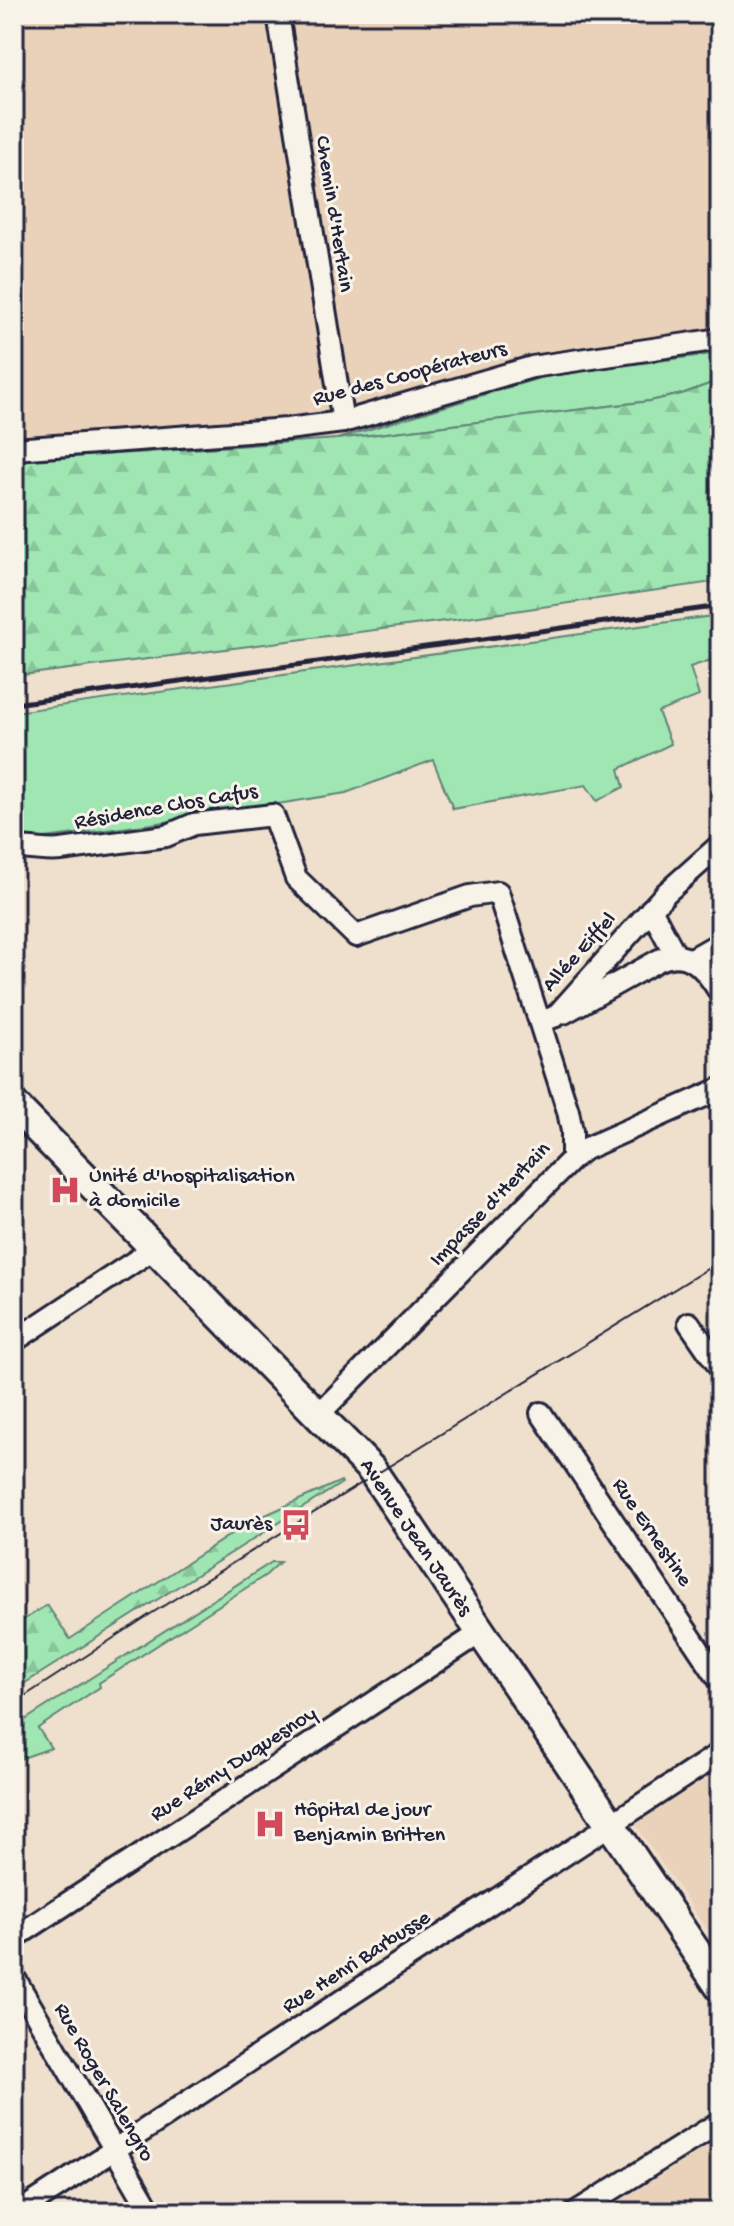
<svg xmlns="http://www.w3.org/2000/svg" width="734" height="2226" viewBox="0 0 734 2226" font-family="'Gochi Hand',sans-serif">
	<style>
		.built { fill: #ead2ba }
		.grass { fill: #9fe6b3; stroke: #608477; stroke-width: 2 }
		.forest { fill: url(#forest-firs); stroke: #608477; stroke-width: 2 }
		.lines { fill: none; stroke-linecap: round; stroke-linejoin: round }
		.street-casing { stroke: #22223b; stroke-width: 26 }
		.secondary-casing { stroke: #22223b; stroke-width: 34 }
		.street { stroke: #f7f3e8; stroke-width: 20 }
		.secondary { stroke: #f7f3e8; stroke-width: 28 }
		.tram { stroke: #22223b; stroke-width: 2 }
		.rail { stroke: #22223b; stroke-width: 5 }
		.labels { text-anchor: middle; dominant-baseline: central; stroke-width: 6; stroke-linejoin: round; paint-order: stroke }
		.street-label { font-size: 22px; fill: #22223b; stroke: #f7f3e8 }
		.poi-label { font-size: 22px; fill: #22223b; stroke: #f7f3e8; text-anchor: start }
	</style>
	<defs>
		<pattern id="forest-firs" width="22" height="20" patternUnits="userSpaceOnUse" patternTransform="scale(2)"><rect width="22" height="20" fill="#9fe6b3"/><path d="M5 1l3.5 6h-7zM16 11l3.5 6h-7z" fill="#89c59b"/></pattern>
	</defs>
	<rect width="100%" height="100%" fill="#efe0cd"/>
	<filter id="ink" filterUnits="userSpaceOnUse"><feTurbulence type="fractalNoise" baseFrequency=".0125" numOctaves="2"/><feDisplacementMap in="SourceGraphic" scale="16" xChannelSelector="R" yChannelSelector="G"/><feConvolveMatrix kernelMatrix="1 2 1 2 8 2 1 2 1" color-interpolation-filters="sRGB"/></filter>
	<g filter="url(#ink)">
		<!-- built -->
		<g class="built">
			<polygon points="14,14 720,14 720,353 550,375 337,439 14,461"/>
			<polygon points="720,1771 720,1949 635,1824"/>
			<polygon points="720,2139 720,2212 601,2212 666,2172"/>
		</g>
		<!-- grass -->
		<g class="grass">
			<polygon points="720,353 720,380 682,394 650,401 337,439 550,375"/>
			<polygon points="720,615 720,657 690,667 699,696 658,712 671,744 619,769 624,787 597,801 586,785 453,809 433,760 346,793 152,824 14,842 14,712"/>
			<polygon points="272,1562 280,1562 266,1575 99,1683 100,1687 38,1728 51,1748 14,1761 14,1727"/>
		</g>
		<!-- forest -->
		<g class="forest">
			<polygon points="720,380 720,581 453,620 14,676 14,461 337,439 650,401 682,394"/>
			<polygon points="341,1481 342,1483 14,1690 14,1626 47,1605 70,1639 250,1522"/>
		</g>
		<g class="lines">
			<defs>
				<g id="street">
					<polyline points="278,14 343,422"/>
					<polyline points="14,449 287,429 343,422 532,367 720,339"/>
					<path d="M14 849C30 847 45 852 61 850L166 836 194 824 273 815 296 878 356 936 470 896 498 892 568 1111 572 1131V1159L318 1415"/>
					<polyline points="651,909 676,956"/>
					<polyline points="690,960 720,943"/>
					<path d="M564 1013 659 960C690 947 706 970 720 993"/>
					<polyline points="540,1022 556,1016 666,893 720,845"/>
					<polyline points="572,1159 585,1149 720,1089"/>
					<polyline points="689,1323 720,1368"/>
					<polyline points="14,1341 155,1248"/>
					<polyline points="541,1413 720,1681"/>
					<polyline points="14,1938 480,1633"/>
					<polyline points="14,1977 151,2212"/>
					<polyline points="19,2212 720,1753"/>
					<polyline points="576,2212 720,2122"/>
				</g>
				<polyline id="secondary" points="14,1105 371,1469 720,1987"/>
			</defs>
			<!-- street casing -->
			<use href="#street" class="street-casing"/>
			<!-- secondary casing -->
			<use href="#secondary" class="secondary-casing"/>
			<!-- street -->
			<use href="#street" class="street"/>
			<!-- secondary -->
			<use href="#secondary" class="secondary"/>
			<!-- tram -->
			<polyline class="tram" points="14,1703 152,1613 720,1261"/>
			<!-- rail -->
			<polyline class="rail" points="14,704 720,606"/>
		</g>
	</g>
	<!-- icons -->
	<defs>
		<symbol id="hospital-bare" viewBox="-9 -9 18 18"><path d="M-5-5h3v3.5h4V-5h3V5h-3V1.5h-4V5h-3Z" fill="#d1495b" stroke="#f7f3e8" stroke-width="2.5" paint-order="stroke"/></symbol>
		<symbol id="bus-bare" viewBox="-9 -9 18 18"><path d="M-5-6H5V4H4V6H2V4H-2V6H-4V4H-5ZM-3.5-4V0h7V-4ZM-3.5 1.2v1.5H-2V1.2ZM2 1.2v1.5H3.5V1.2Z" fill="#d1495b" stroke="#f7f3e8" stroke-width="2.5" paint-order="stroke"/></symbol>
	</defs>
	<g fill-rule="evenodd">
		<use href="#hospital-bare" x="43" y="1168" width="44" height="44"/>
		<use href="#bus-bare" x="274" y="1503" width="44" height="44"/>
		<use href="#hospital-bare" x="248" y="1802" width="44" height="44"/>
	</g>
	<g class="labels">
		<!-- street labels -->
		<g class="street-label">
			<text transform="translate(333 214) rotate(81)">Chemin d'Hertain</text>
			<text transform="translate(410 375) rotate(-15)">Rue des Coopérateurs</text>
			<text transform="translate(166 808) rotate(-10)">Résidence Clos Cafus</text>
			<text transform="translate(580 953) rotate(-48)">Allée Eiffel</text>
			<text transform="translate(491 1205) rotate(-46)">Impasse d'Hertain</text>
			<text transform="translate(651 1533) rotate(56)">Rue Ernestine</text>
			<text transform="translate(415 1538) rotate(56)">Avenue Jean Jaurès</text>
			<text transform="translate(234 1765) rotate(-33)">Rue Rémy Duquesnoy</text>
			<text transform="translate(357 1963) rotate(-33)">Rue Henri Barbusse</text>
			<text transform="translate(103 2083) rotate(60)">Rue Roger Salengro</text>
		</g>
		<!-- poi labels -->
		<g class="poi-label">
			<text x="89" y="1177">Unité d'hospitalisation<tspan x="89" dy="25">à domicile</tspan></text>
			<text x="272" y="1525" text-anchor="end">Jaurès</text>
			<text x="294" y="1811">Hôpital de jour<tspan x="294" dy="25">Benjamin Britten</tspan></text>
		</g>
	</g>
	<!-- margin -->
	<rect width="734" height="2226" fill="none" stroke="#f7f3e8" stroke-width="48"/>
	<rect x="24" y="24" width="686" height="2178" fill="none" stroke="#22223b" stroke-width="3" filter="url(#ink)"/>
</svg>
